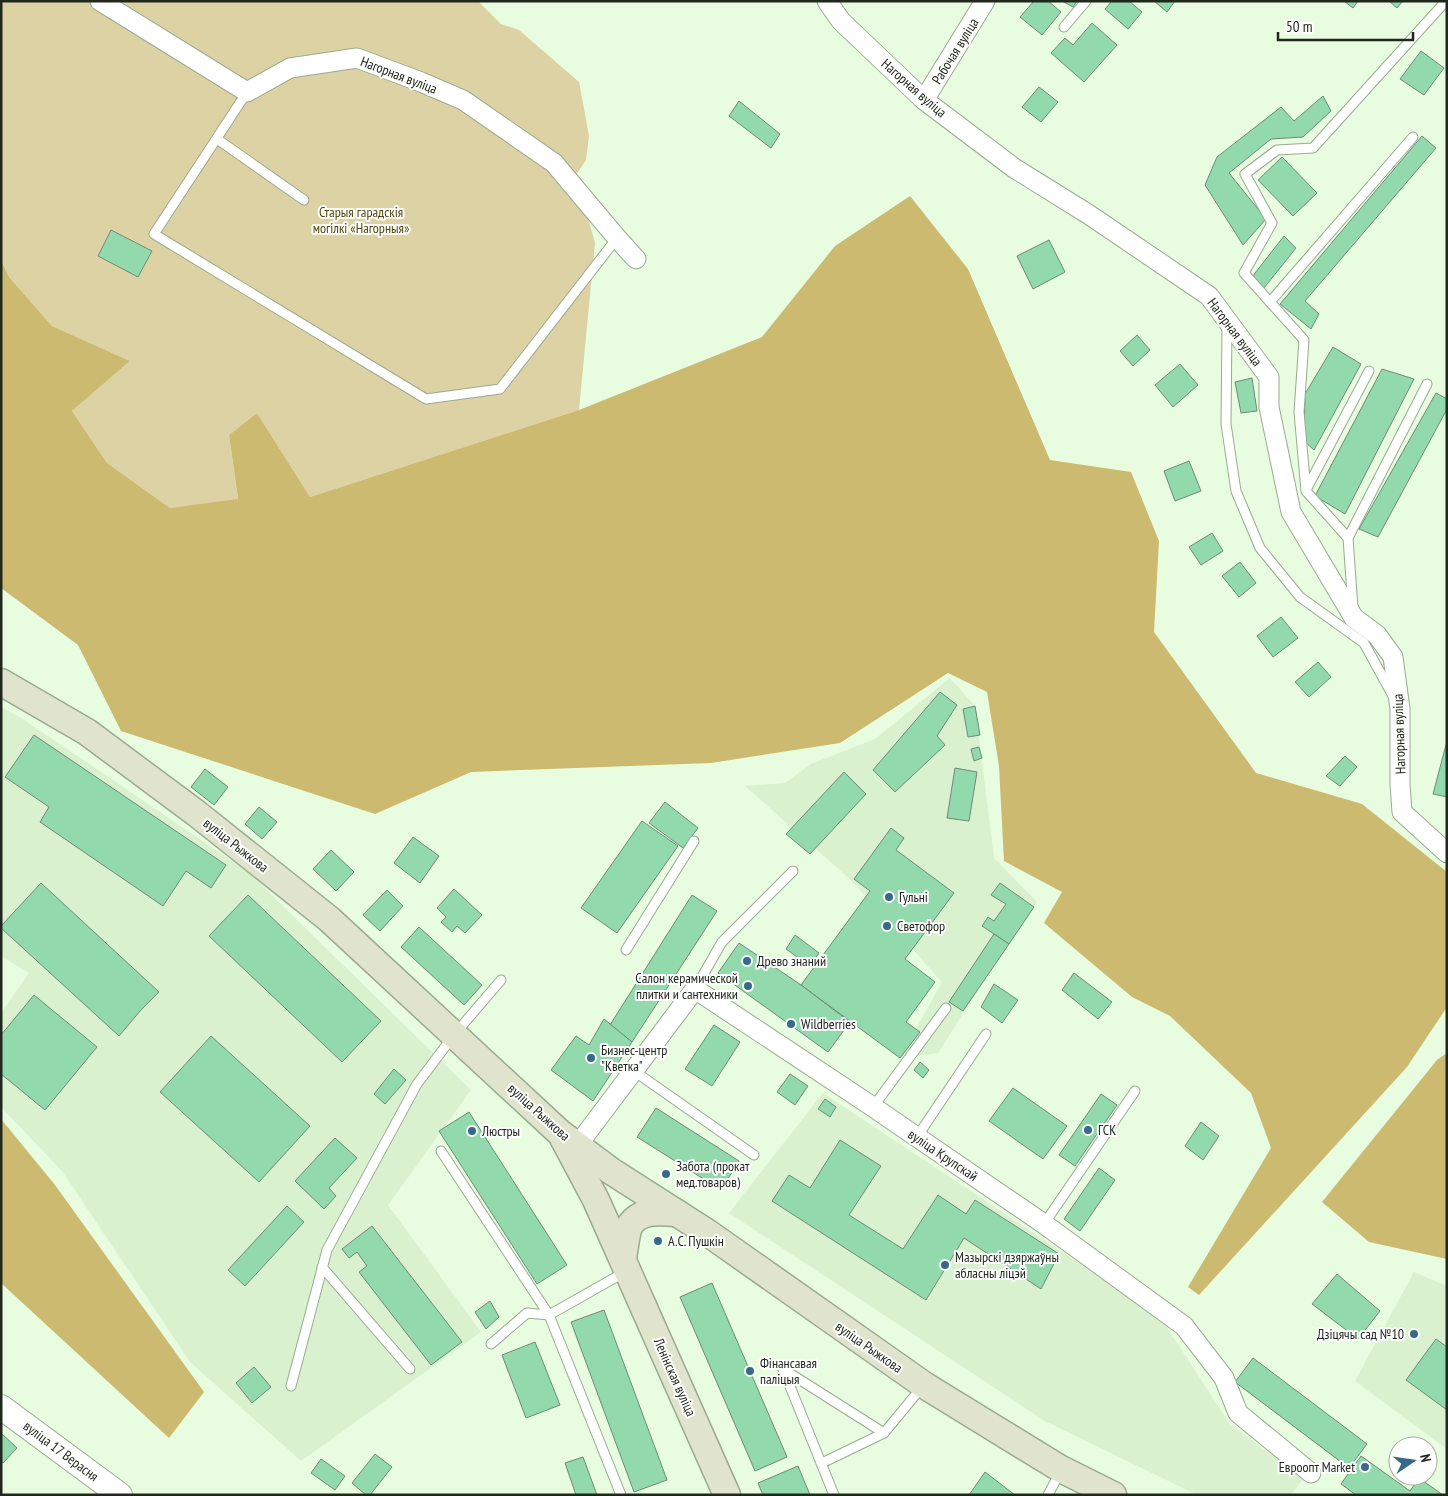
<svg xmlns="http://www.w3.org/2000/svg" width="1448" height="1496" viewBox="0 0 1448 1496" font-family="'PT Sans Narrow',sans-serif">
	<style>
		.built { fill: #d9f1cf }
		.green { fill: #dcd2a4 }
		.forest { fill: #cbba70 }
		.building { fill: #92daac; stroke: #6f8a78 }
		.lines { fill: none; stroke-linecap: round; stroke-linejoin: round }
		.service-casing { stroke: #98ab90; stroke-width: 11 }
		.minor-casing { stroke: #98ab90; stroke-width: 21 }
		.tertiary-casing { stroke: #98ab90; stroke-width: 26 }
		.secondary-casing { stroke: #98ab90; stroke-width: 29 }
		.service { stroke: #fff; stroke-width: 9 }
		.minor { stroke: #fff; stroke-width: 19 }
		.tertiary { stroke: #fff; stroke-width: 24 }
		.secondary { stroke: #e1e4cd; stroke-width: 26 }
		.poi-dot { fill: #366a87; stroke: #fff; stroke-width: 2 }
		.labels { text-anchor: middle; dominant-baseline: central; stroke-width: 4; stroke-linejoin: round; paint-order: stroke }
		.street-label { font-size: 14px; fill: #20271c; stroke: #fff }
		.park-label { font-size: 14px; fill: #53460b; stroke: #fff }
		.poi-label { font-size: 14px; fill: #20271c; stroke: #fff; text-anchor: start }
	</style>
	<rect width="100%" height="100%" fill="#e8fce0"/>
	<!-- built -->
	<g class="built">
		<polygon points="950,678 975,706 994,858 1037,902 992,968 938,1053 900,1058 942,982 852,881 745,786 785,783 811,764 875,739"/>
		<polygon points="1,707 23,719 248,872 471,1090 388,1205 481,1332 301,1461 190,1362 62,1171 1,1107 1,1013 29,973 1,956"/>
		<polygon points="823,1093 1160,1317 1230,1424 1303,1479 1291,1495 1197,1495 1045,1421 729,1213"/>
		<polygon points="1414,1272 1447,1286 1447,1449 1355,1381"/>
	</g>
	<!-- green -->
	<polygon class="green" points="1,1 478,1 501,24 519,30 579,82 589,136 586,160 576,175 595,243 579,410 310,497 257,413 229,435 238,500 170,508 107,463 72,411 130,361 52,326 9,277 1,260"/>
	<!-- forest -->
	<g class="forest">
		<polygon points="910,196 968,269 1050,460 1131,472 1159,541 1154,632 1256,773 1362,804 1447,872 1447,1007 1407,1067 1199,1295 1188,1287 1271,1148 1251,1093 1170,1016 1132,997 1044,923 1062,892 1004,861 999,766 987,692 948,673 840,743 711,763 471,772 375,814 121,731 78,645 1,588 1,260 9,277 52,326 130,361 72,411 107,463 170,508 238,499 229,435 257,413 310,497 579,410 762,337 835,246"/>
		<polygon points="1447,1053 1447,1259 1369,1242 1322,1202 1437,1060"/>
		<polygon points="1,1119 55,1185 204,1392 169,1438 1,1283"/>
	</g>
	<!-- building -->
	<g class="building">
		<polygon points="1034,1 1048,1 1061,12 1042,35 1020,17"/>
		<polygon points="1062,1 1077,1 1073,7"/>
		<polygon points="1112,1 1129,1 1142,12 1128,29 1105,9"/>
		<polygon points="1154,1 1175,1 1167,12"/>
		<polygon points="1344,1 1358,1 1353,8"/>
		<polygon points="1389,1 1403,1 1397,8"/>
		<polygon points="1092,23 1117,45 1084,82 1051,53 1065,38 1073,45"/>
		<polygon points="1421,51 1444,68 1424,95 1400,79"/>
		<polygon points="1039,87 1058,102 1041,122 1022,107"/>
		<polygon points="1323,96 1331,111 1303,137 1271,139 1229,173 1266,219 1243,245 1205,185 1217,157 1281,107 1294,121"/>
		<polygon points="739,101 780,134 771,148 729,116"/>
		<polygon points="1422,136 1436,148 1305,301 1319,314 1311,329 1280,304"/>
		<polygon points="1282,157 1317,193 1293,216 1258,180"/>
		<polygon points="111,230 152,251 138,277 98,256"/>
		<polygon points="1284,236 1296,248 1264,288 1252,277"/>
		<polygon points="1049,240 1065,272 1033,289 1017,256"/>
		<polygon points="1137,335 1150,350 1133,366 1120,351"/>
		<polygon points="1333,347 1361,364 1314,450 1304,441 1305,394"/>
		<polygon points="1180,364 1198,385 1173,407 1155,385"/>
		<polygon points="1382,369 1414,379 1345,514 1315,496"/>
		<polygon points="1252,378 1257,411 1241,413 1235,382"/>
		<polygon points="1436,393 1447,399 1447,409 1378,537 1359,529"/>
		<polygon points="1189,461 1201,491 1175,501 1164,471"/>
		<polygon points="1212,533 1223,551 1201,565 1189,547"/>
		<polygon points="1240,562 1256,583 1239,597 1222,576"/>
		<polygon points="1281,617 1298,638 1273,657 1257,636"/>
		<polygon points="1318,662 1331,677 1309,697 1295,682"/>
		<polygon points="940,692 957,705 937,736 945,745 895,792 873,770"/>
		<polygon points="975,706 980,735 968,737 963,709"/>
		<polygon points="34,735 226,865 211,888 186,871 163,906 40,822 49,807 5,777"/>
		<polygon points="1447,741 1447,797 1433,794"/>
		<polygon points="979,747 982,758 974,761 971,749"/>
		<polygon points="1345,756 1357,767 1340,786 1326,776"/>
		<polygon points="955,768 977,772 969,821 947,818"/>
		<polygon points="205,769 228,787 214,805 191,787"/>
		<polygon points="844,772 866,794 810,854 786,834"/>
		<polygon points="665,802 698,828 683,848 649,823"/>
		<polygon points="259,807 277,822 262,839 245,824"/>
		<polygon points="642,821 678,846 617,933 581,908"/>
		<polygon points="891,828 904,838 896,850 954,893 905,959 935,982 906,1022 920,1032 900,1058 801,985 870,891 854,879"/>
		<polygon points="413,837 439,856 420,883 394,863"/>
		<polygon points="331,850 354,872 336,891 313,869"/>
		<polygon points="41,883 159,992 141,1010 119,1036 1,928 1,926"/>
		<polygon points="1000,883 1034,907 1009,944 982,926 988,917 994,921 1006,904 991,895"/>
		<polygon points="454,889 482,915 465,933 457,926 452,932 441,922 446,917 437,908"/>
		<polygon points="387,890 403,906 380,931 363,915"/>
		<polygon points="248,895 381,1021 342,1062 209,936"/>
		<polygon points="692,895 717,911 632,1042 610,1025"/>
		<polygon points="419,927 482,985 464,1005 401,947"/>
		<polygon points="994,934 1009,944 963,1011 949,1002"/>
		<polygon points="795,935 819,953 810,966 786,949"/>
		<polygon points="739,943 801,985 850,1022 828,1052 718,973"/>
		<polygon points="1074,973 1112,1002 1098,1019 1062,990"/>
		<polygon points="994,984 1018,1000 1002,1023 981,1007"/>
		<polygon points="34,995 97,1047 45,1110 1,1074 1,1035"/>
		<polygon points="604,1019 632,1042 593,1101 551,1070 576,1036 589,1045"/>
		<polygon points="714,1025 740,1042 712,1086 685,1069"/>
		<polygon points="211,1036 310,1126 259,1182 160,1092"/>
		<polygon points="920,1062 929,1070 923,1078 914,1070"/>
		<polygon points="394,1069 406,1080 385,1104 374,1094"/>
		<polygon points="790,1074 808,1086 795,1105 777,1092"/>
		<polygon points="1013,1088 1067,1126 1043,1159 989,1121"/>
		<polygon points="1101,1094 1117,1105 1075,1166 1059,1155"/>
		<polygon points="825,1099 836,1107 830,1117 818,1109"/>
		<polygon points="656,1108 739,1161 721,1190 637,1137"/>
		<polygon points="469,1112 567,1265 537,1284 439,1131"/>
		<polygon points="1201,1122 1219,1136 1203,1160 1185,1146"/>
		<polygon points="335,1138 357,1158 329,1188 336,1196 324,1209 295,1181"/>
		<polygon points="840,1140 881,1166 849,1215 903,1249 938,1195 966,1214 975,1200 1059,1254 1041,1289 964,1238 926,1300 772,1201 789,1175 810,1188"/>
		<polygon points="1099,1168 1115,1180 1080,1231 1064,1219"/>
		<polygon points="664,1169 671,1173 667,1179 661,1175"/>
		<polygon points="287,1206 304,1222 245,1286 228,1270"/>
		<polygon points="372,1226 462,1342 431,1365 359,1272 367,1266 357,1252 349,1258 342,1249"/>
		<polygon points="1337,1274 1380,1311 1358,1339 1312,1304"/>
		<polygon points="712,1283 787,1457 755,1471 680,1297"/>
		<polygon points="490,1301 499,1317 486,1329 475,1312"/>
		<polygon points="604,1310 667,1480 634,1492 571,1322"/>
		<polygon points="1436,1339 1447,1347 1447,1410 1406,1380"/>
		<polygon points="535,1342 560,1405 526,1418 502,1355"/>
		<polygon points="1253,1358 1367,1444 1349,1468 1235,1382"/>
		<polygon points="254,1367 271,1387 252,1403 236,1383"/>
		<polygon points="1,1433 17,1448 3,1463 1,1461"/>
		<polygon points="375,1454 392,1467 370,1495 366,1495 352,1483"/>
		<polygon points="1361,1456 1410,1491 1419,1478 1443,1495 1356,1495 1341,1484"/>
		<polygon points="583,1457 597,1495 576,1495 565,1463"/>
		<polygon points="321,1459 345,1476 335,1490 311,1473"/>
		<polygon points="798,1466 810,1495 763,1495 758,1483"/>
		<polygon points="985,1472 1015,1495 969,1495"/>
	</g>
	<g class="lines">
		<defs>
			<g id="service">
				<polyline points="1064,27 1086,1"/>
				<polyline points="247,92 154,234 426,399 500,389 617,238"/>
				<polyline points="217,139 304,200"/>
				<polyline points="1270,302 1413,137"/>
				<polyline points="1227,326 1226,424 1236,491 1260,548 1300,597 1364,643 1393,696"/>
				<polyline points="1306,490 1369,371"/>
				<polyline points="1348,538 1427,384"/>
				<polyline points="1353,608 1348,538 1306,491 1299,412 1304,340 1244,273 1272,223 1245,174 1277,150 1313,148 1446,1"/>
				<polyline points="626,950 694,841"/>
				<polyline points="695,989 722,942 793,871"/>
				<polyline points="634,1071 754,1155"/>
				<polyline points="873,1107 946,1008"/>
				<polyline points="917,1137 986,1034"/>
				<polyline points="441,1151 549,1315 621,1495"/>
				<polyline points="1044,1224 1135,1091"/>
				<polyline points="322,1267 410,1369"/>
				<polyline points="491,1344 527,1313 549,1315 625,1272"/>
				<polyline points="783,1369 884,1433 922,1387"/>
				<polyline points="783,1369 834,1495"/>
				<polyline points="291,1386 327,1250 417,1084 454,1035 501,980"/>
				<polyline points="822,1463 884,1433"/>
				<polyline points="1048,1495 1060,1472"/>
			</g>
			<g id="minor">
				<polyline points="100,1 247,92 290,68 357,58 421,82 463,100 554,163 617,238 636,259"/>
				<polyline points="827,1 841,21 924,100 1014,168 1088,214 1209,296 1269,377 1269,407 1291,512 1354,618 1377,635 1393,657 1400,709 1400,784 1402,812 1447,853"/>
				<polyline points="924,100 985,1"/>
				<polyline points="577,1146 695,989 873,1107 1044,1224 1184,1326 1224,1378 1238,1413 1311,1473"/>
			</g>
			<polyline id="tertiary" points="1,1407 120,1495"/>
			<g id="secondary">
				<polyline points="1,682 87,732 196,813 329,919 560,1133 611,1171 708,1233 924,1385 1061,1469 1113,1495"/>
				<polyline points="563,1138 596,1200 727,1495"/>
				<path d="M623 1259C624 1252 627 1230 630 1225 641 1209 660 1212 677 1213"/>
			</g>
		</defs>
		<!-- service casing -->
		<use href="#service" class="service-casing"/>
		<!-- minor casing -->
		<use href="#minor" class="minor-casing"/>
		<!-- tertiary casing -->
		<use href="#tertiary" class="tertiary-casing"/>
		<!-- secondary casing -->
		<use href="#secondary" class="secondary-casing"/>
		<!-- service -->
		<use href="#service" class="service"/>
		<!-- minor -->
		<use href="#minor" class="minor"/>
		<!-- tertiary -->
		<use href="#tertiary" class="tertiary"/>
		<!-- secondary -->
		<use href="#secondary" class="secondary"/>
	</g>
	<!-- markers -->
	<g class="poi-dot">
		<circle cx="889" cy="897" r="5"/>
		<circle cx="887" cy="926" r="5"/>
		<circle cx="747" cy="961" r="5"/>
		<circle cx="748" cy="986" r="5"/>
		<circle cx="791" cy="1024" r="5"/>
		<circle cx="591" cy="1058" r="5"/>
		<circle cx="1088" cy="1130" r="5"/>
		<circle cx="472" cy="1131" r="5"/>
		<circle cx="666" cy="1174" r="5"/>
		<circle cx="658" cy="1241" r="5"/>
		<circle cx="945" cy="1265" r="5"/>
		<circle cx="1414" cy="1334" r="5"/>
		<circle cx="750" cy="1371" r="5"/>
		<circle cx="1365" cy="1467" r="5"/>
	</g>
	<g class="labels">
		<!-- street labels -->
		<g class="street-label">
			<text transform="translate(955 51) rotate(-58)">Рабочая вуліца</text>
			<text transform="translate(399 75) rotate(21)">Нагорная вуліца</text>
			<text transform="translate(914 88) rotate(41)">Нагорная вуліца</text>
			<text transform="translate(1235 332) rotate(53)">Нагорная вуліца</text>
			<text transform="translate(1399 734) rotate(-92)">Нагорная вуліца</text>
			<text transform="translate(236 845) rotate(38)">вуліца Рыжкова</text>
			<text transform="translate(539 1112) rotate(42)">вуліца Рыжкова</text>
			<text transform="translate(943 1155) rotate(34)">вуліца Крупскай</text>
			<text transform="translate(869 1347) rotate(35)">вуліца Рыжкова</text>
			<text transform="translate(675 1377) rotate(66)">Ленінская вуліца</text>
			<text transform="translate(61 1451) rotate(37)">вуліца 17 Верасня</text>
		</g>
		<!-- park labels -->
		<g class="park-label">
			<text x="361" y="212">Старыя гарадскія<tspan x="361" dy="16">могілкі «Нагорныя»</tspan></text>
		</g>
		<!-- poi labels -->
		<g class="poi-label">
			<text x="899" y="897">Гульнi</text>
			<text x="897" y="926">Светофор</text>
			<text x="757" y="961">Древо знаний</text>
			<text x="738" y="978" text-anchor="end">Салон керамической<tspan x="738" dy="16">плитки и сантехники</tspan></text>
			<text x="801" y="1024">Wildberries</text>
			<text x="601" y="1050">Бизнес-центр<tspan x="601" dy="16">"Кветка"</tspan></text>
			<text x="1098" y="1130">ГСК</text>
			<text x="482" y="1131">Люстры</text>
			<text x="676" y="1166">Забота (прокат<tspan x="676" dy="16">мед.товаров)</tspan></text>
			<text x="668" y="1241">А.С. Пушкін</text>
			<text x="955" y="1257">Мазырскі дзяржаўны<tspan x="955" dy="16">абласны ліцэй</tspan></text>
			<text x="1404" y="1334" text-anchor="end">Дзіцячы сад №10</text>
			<text x="760" y="1363">Фінансавая<tspan x="760" dy="16">паліцыя</tspan></text>
			<text x="1355" y="1467" text-anchor="end">Евроопт Market</text>
		</g>
	</g>
	<!-- border -->
	<rect width="1448" height="1496" fill="none" stroke="#20271c" stroke-width="5"/>
	<!-- north arrow -->
	<g transform="translate(1413 1461) rotate(77)"><circle r="24" fill="#ffffff" stroke="#a6a9a4"/>
	<path d="M0-4L9 19L0 12L-9 19Z" fill="#366a87"/>
	<text y="-8" font-size="14" font-weight="bold" text-anchor="middle" fill="#20271c">N</text>
	</g>
	<!-- scale -->
	<path d="M1278 32v8h135v-8" fill="none" stroke="#20271c" stroke-width="2.5"/>
	<text x="1286" y="32" font-size="15" fill="#20271c" stroke="#ffffff" stroke-width="4" paint-order="stroke">50 m</text>
</svg>
